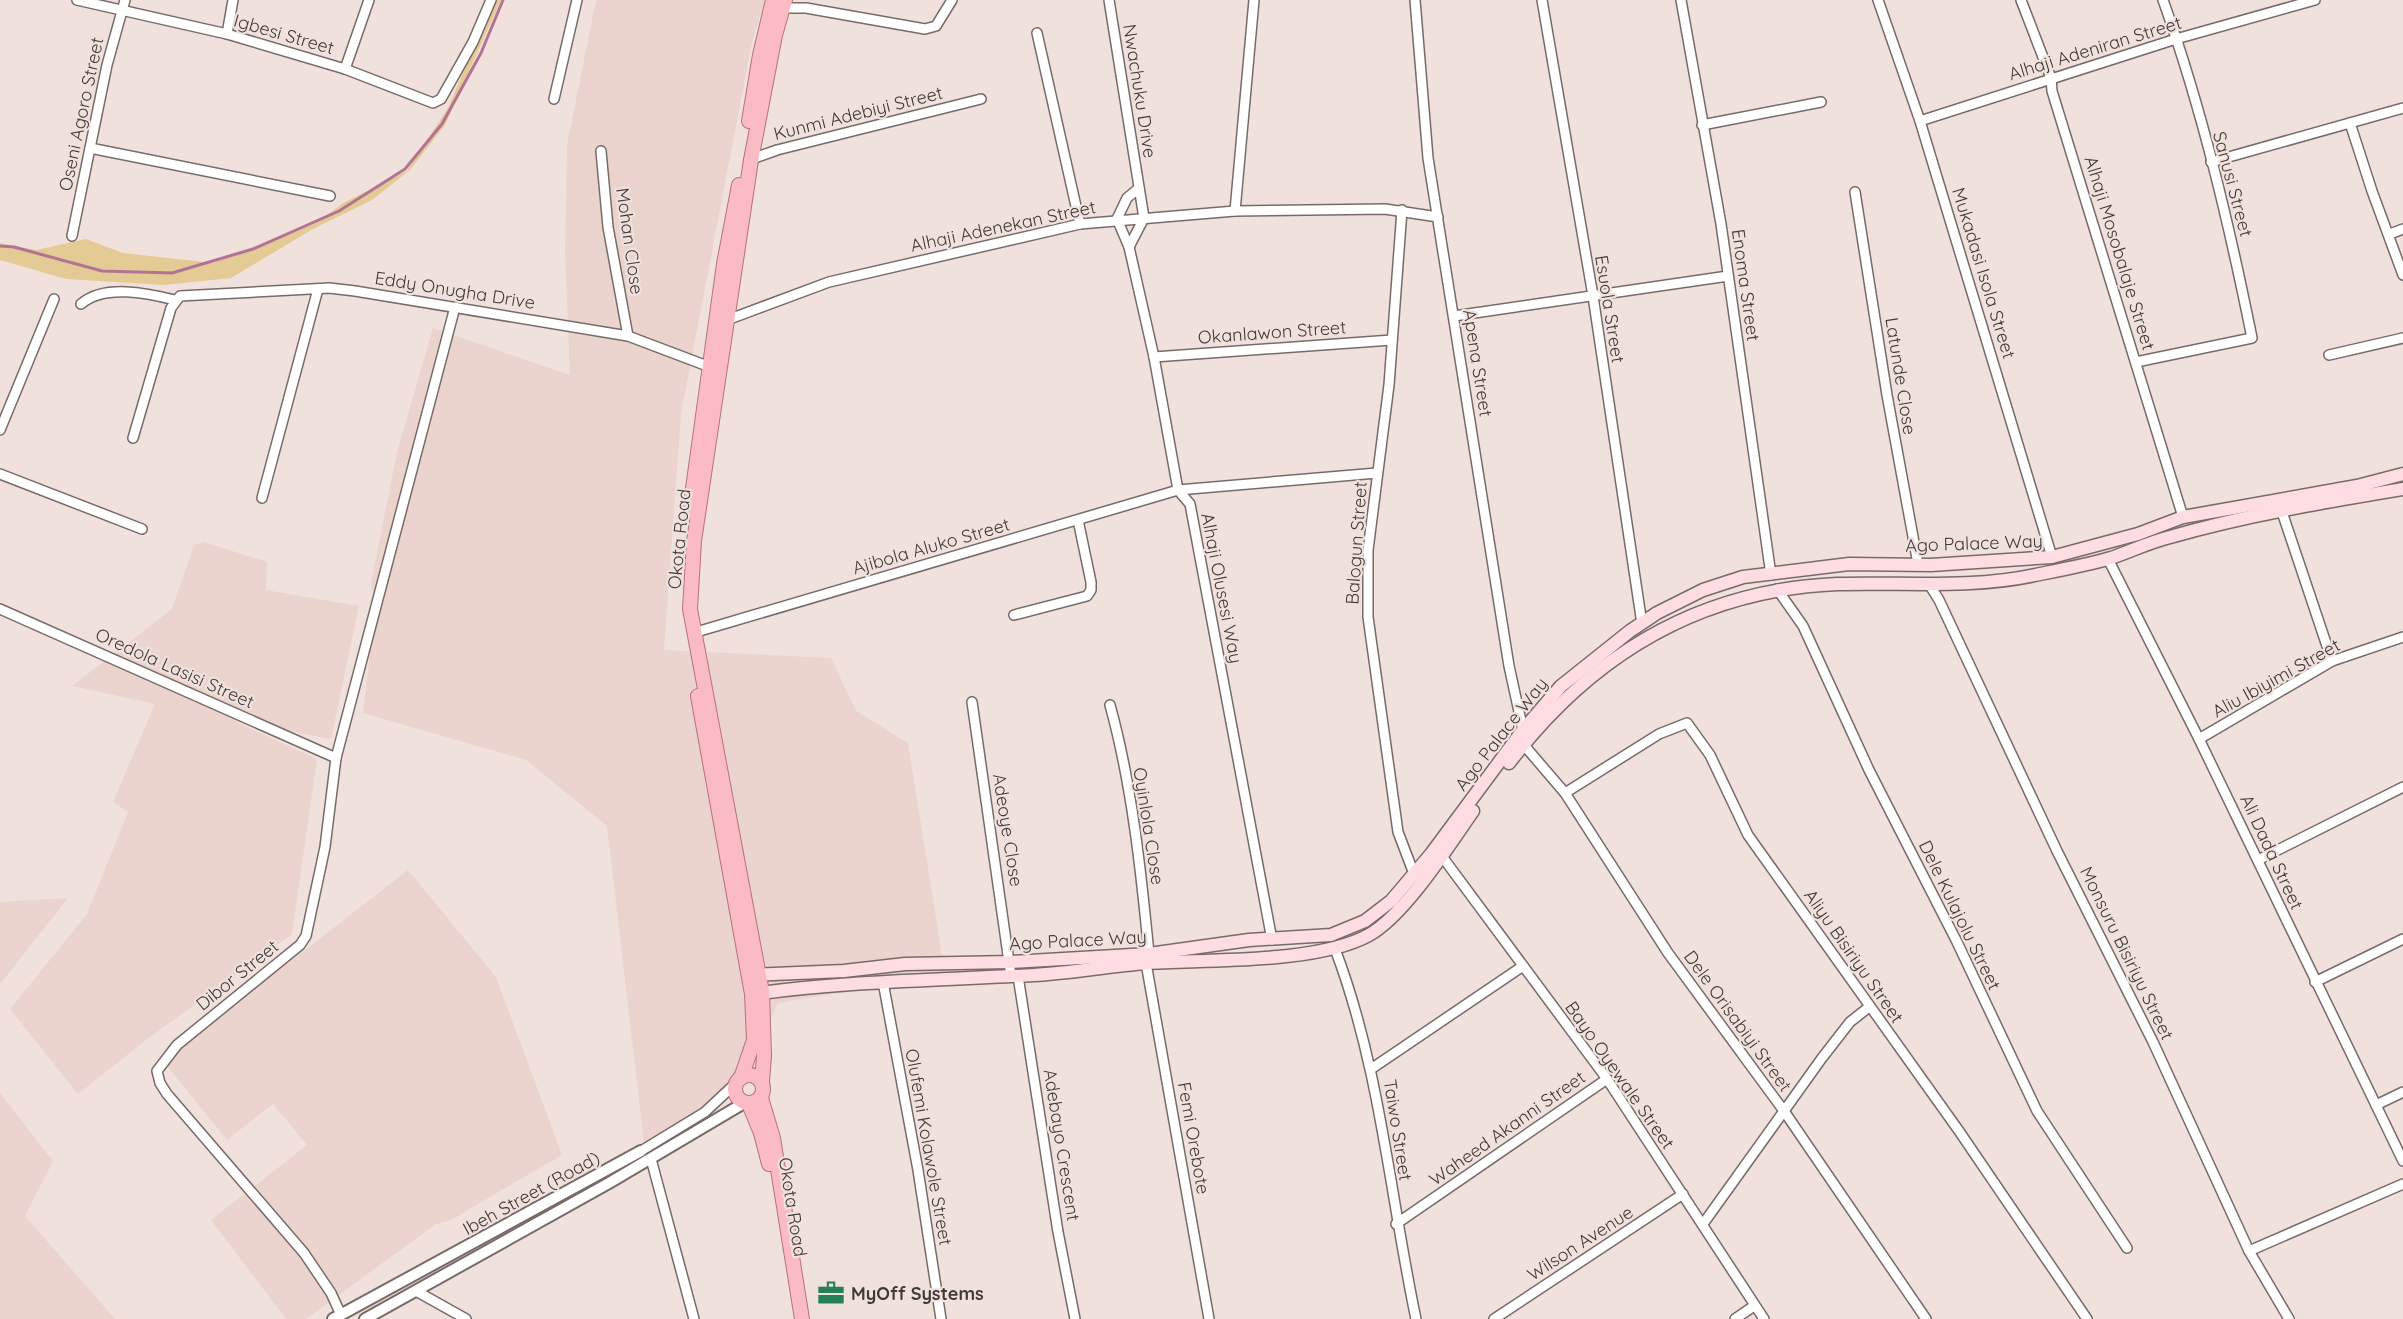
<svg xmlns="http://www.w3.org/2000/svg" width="2403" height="1319" viewBox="0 0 2403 1319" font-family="Quicksand,sans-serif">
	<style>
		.built { fill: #ebd4cd }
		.green { fill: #e4cb96 }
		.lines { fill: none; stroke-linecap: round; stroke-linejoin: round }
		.stream { stroke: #b37494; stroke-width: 3 }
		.minor-casing { stroke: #786b67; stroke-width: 12 }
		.tertiary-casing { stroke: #786b67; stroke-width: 14 }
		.secondary-casing { stroke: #786b67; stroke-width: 15 }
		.primary-casing { stroke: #b77179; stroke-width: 16 }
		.minor { stroke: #fff; stroke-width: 9 }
		.tertiary { stroke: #fff; stroke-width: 10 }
		.secondary { stroke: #fddde1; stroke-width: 12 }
		.primary { stroke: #fabbc4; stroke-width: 14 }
		.labels { text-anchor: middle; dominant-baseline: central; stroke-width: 4.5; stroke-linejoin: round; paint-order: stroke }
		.street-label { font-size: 18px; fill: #403a38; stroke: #f0e1dd }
		.poi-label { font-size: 18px; font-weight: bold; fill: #403a38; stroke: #f0e1dd; text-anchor: start }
	</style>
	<rect width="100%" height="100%" fill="#f0e1dd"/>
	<!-- built -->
	<g class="built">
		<polygon points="596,0 765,0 752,42 681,414 664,650 831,658 856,711 908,743 945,975 778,1003 743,1079 645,1151 607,826 526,760 363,713 375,610 371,582 397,452 433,328 570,375 565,251 567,145"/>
		<polygon points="204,542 267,562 266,590 359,606 331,739 234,721 317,759 292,934 146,1040 78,1094 10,1009 87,914 128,812 113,802 155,704 72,686 172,609 194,545"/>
		<polygon points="408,870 496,977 562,1155 449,1221 436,1224 306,1319 286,1319 211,1220 307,1145 273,1104 227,1140 163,1061"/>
		<polygon points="68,898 0,984 0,902"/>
		<polygon points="0,1093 53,1161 25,1216 115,1319 0,1319"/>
	</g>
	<!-- green -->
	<polygon class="green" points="493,0 501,0 445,125 410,170 372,200 313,229 231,278 164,285 66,279 0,260 0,243 36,250 86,239 123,253 213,263 314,224 345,202 407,171 448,108"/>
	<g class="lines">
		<!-- stream -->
		<polyline class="stream" points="0,246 14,247 102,271 172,273 253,249 339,211 405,169 442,124 481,53 503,0"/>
		<defs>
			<g id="minor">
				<polyline points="77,0 227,34 345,69 433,103 441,99 473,42 491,0"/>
				<polyline points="1109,0 1144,218"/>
				<polyline points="1415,0 1428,158 1509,666 1523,730"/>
				<polyline points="1542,0 1593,296 1642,624"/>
				<polyline points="1681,0 1721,224 1771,575"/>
				<polyline points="1878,0 1920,121 2052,557"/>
				<polyline points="2021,0 2051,78 2052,91 2183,517"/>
				<polyline points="783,8 806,8 925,29 936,26 952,0"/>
				<polyline points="1037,33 1080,224"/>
				<polyline points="227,34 233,0"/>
				<polyline points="345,69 369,0"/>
				<polyline points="554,99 577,0"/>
				<polyline points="1920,121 2176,39 2315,0"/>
				<polyline points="2350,123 2372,191 2403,275"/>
				<polyline points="1702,125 1821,102"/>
				<polyline points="90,148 330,196"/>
				<polyline points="601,151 608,227 628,336"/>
				<polyline points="749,160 777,150 981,99"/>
				<polyline points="2211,162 2403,108"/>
				<polyline points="1855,192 1887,395 1918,564"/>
				<polyline points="1402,210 1389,385 1368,550 1368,617 1398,832 1414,874"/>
				<polyline points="1235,211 1254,0"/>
				<polyline points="1117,219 1129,247 1154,357 1178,490 1190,504 1272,940"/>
				<polyline points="1117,219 1127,198 1139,188"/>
				<polyline points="2390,234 2403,229"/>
				<polyline points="72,236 107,65 125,0"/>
				<polyline points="1129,247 1144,218"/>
				<path d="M81 304C104 284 147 293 175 300"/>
				<polyline points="1454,316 1728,276"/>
				<polyline points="727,320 829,282 1080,224 1235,211 1385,209 1438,217"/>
				<polyline points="2329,355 2403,338"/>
				<polyline points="1154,357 1392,340"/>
				<path d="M2136 362 2252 338C2229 224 2202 109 2163 0"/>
				<polyline points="0,430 54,299"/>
				<polyline points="133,438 171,308 180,296 329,288 355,291 628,336 710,367"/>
				<polyline points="0,474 142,529"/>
				<polyline points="262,498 318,289"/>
				<polyline points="2282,512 2332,661"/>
				<polyline points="2108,559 2199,739 2403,1161"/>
				<polyline points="1929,584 1939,600 2057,851 2153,1042 2249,1251 2289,1319"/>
				<polyline points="1777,589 1803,626 1869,770 1957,942 2037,1111 2127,1248"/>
				<polyline points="0,609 336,758"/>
				<polyline points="1014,615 1087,596 1091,590 1091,582 1078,520"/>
				<polyline points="693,633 1178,490 1377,473"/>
				<polyline points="972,702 1011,976"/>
				<path d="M1110 705C1132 785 1141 871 1149 954"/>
				<polyline points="2199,739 2332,661 2403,637"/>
				<polyline points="1523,744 1565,793 1668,953 1784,1111 1926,1319"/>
				<polyline points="1565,793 1659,734 1687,723 1710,755 1748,835 1959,1131 2087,1319"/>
				<polyline points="1441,855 1607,1079 1764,1319"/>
				<polyline points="2258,860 2403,787"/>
				<path d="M1335 949C1380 1067 1390 1196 1416 1319"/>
				<polyline points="1146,963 1209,1319"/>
				<polyline points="1018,976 1058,1232 1075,1319"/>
				<polyline points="883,982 918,1170 941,1319"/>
				<polyline points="2315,982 2403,939"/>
				<polyline points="1371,1069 1523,966"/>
				<polyline points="2376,1105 2403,1092"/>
				<polyline points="641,1151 705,1112 736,1083"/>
				<polyline points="651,1159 694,1319"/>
				<polyline points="1396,1224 1607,1079"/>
				<polyline points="1703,1224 1822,1058 1850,1022 1869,1007"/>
				<polyline points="2249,1251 2403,1184"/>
				<polyline points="416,1291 466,1319"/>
				<polyline points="341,1315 331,1293 304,1253 167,1094 160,1083 157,1071 177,1045 300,945 306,936 325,847 336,758 455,307"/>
				<polyline points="1494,1319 1683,1194"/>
				<polyline points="1735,1319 1754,1306"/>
			</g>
			<g id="tertiary">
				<polyline points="333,1319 641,1151"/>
				<polyline points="365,1319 609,1183 744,1103"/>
			</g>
			<g id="secondary">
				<path d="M1509 763C1592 654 1699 590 1837 584 1903 582 1970 589 2035 575 2060 570 2087 565 2111 558 2131 551 2150 542 2170 537 2246 515 2325 502 2403 489"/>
				<polyline points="750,975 844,971 905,964 1011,962 1149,954 1249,940 1331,935 1365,921 1391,901 1431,854 1523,730 1561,686 1630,631 1657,613 1703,590 1743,577 1849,564 1931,565 2052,557 2138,534 2183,517 2357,486 2403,474"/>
				<path d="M754 994C847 981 940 980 1034 975 1071 973 1109 966 1146 963 1208 959 1316 964 1369 935 1405 915 1449 845 1473 811"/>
			</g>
			<g id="primary">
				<polyline points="749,121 760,55 773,0"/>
				<polyline points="690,510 724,264 739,185"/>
				<polyline points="698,696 752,994 754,1040 741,1078"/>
				<circle cx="749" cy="1089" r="14"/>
				<polyline points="762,1081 764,1056 762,992 690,609 694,541 751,160 775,35 785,0"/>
				<polyline points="761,1098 773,1138 802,1319"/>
				<polyline points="749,1104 761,1133 769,1164"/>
			</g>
		</defs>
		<!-- minor casing -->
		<use href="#minor" class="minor-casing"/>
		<!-- tertiary casing -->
		<use href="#tertiary" class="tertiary-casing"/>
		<!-- secondary casing -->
		<use href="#secondary" class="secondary-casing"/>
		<!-- primary casing -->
		<use href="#primary" class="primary-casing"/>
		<!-- minor -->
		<use href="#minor" class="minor"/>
		<!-- tertiary -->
		<use href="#tertiary" class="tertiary"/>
		<!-- secondary -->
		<use href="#secondary" class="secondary"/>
		<!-- primary -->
		<use href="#primary" class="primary"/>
	</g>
	<!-- icons -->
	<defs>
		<symbol id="office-bare" viewBox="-9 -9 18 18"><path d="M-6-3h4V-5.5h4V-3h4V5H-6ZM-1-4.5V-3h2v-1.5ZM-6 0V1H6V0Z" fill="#258056" stroke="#f0e1dd" stroke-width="2.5" paint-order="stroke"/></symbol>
	</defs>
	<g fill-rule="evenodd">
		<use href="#office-bare" x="812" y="1274" width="38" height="38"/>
	</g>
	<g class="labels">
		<!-- street labels -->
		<g class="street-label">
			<text transform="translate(284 34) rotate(16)">Igbesi Street</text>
			<text transform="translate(2095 48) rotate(-17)">Alhaji Adeniran Street</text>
			<text transform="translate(1140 91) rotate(81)">Nwachuku Drive</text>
			<text transform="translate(858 113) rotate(-14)">Kunmi Adebiyi Street</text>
			<text transform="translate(81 114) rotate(-78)">Oseni Agoro Street</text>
			<text transform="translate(2233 184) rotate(75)">Sanusi Street</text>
			<text transform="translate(1003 226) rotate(-12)">Alhaji Adenekan Street</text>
			<text transform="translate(630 241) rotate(82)">Mohan Close</text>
			<text transform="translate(2120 253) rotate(73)">Alhaji Mosobalaje Street</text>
			<text transform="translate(1984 273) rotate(73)">Mukadasi Isola Street</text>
			<text transform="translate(1746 285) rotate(82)">Enoma Street</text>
			<text transform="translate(455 290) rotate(9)">Eddy Onugha Drive</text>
			<text transform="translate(1610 309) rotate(81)">Esuola Street</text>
			<text transform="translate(1272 332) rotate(-4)">Okanlawon Street</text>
			<text transform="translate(1478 363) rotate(81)">Apena Street</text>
			<text transform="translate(1901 376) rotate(81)">Latunde Close</text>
			<text transform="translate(679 539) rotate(-84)">Okota Road</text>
			<text transform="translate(1356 543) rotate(-86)">Balogun Street</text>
			<text transform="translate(1974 543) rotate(-2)">Ago Palace Way</text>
			<text transform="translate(931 546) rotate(-16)">Ajibola Aluko Street</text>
			<text transform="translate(1222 588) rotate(79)">Alhaji Olusesi Way</text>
			<text transform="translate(175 668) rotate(24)">Oredola Lasisi Street</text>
			<text transform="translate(2276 678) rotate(-29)">Aliu Ibiyimi Street</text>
			<text transform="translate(1501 734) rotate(-52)">Ago Palace Way</text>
			<text transform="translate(1149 826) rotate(81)">Oyinlola Close</text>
			<text transform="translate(1008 830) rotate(81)">Adeoye Close</text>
			<text transform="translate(2272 852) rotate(65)">Ali Dada Street</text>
			<text transform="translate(1960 915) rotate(64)">Dele Kulajolu Street</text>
			<text transform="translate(1078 940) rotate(-3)">Ago Palace Way</text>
			<text transform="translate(2127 953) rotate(64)">Monsuru Bisiriyu Street</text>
			<text transform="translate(1854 956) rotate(55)">Aliyu Bisiriyu Street</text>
			<text transform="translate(237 975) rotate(-39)">Dibor Street</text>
			<text transform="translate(1738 1021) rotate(54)">Dele Orisabiyi Street</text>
			<text transform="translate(1620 1075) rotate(55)">Bayo Oyewale Street</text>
			<text transform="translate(1507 1128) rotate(-35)">Waheed Akanni Street</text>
			<text transform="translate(1398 1130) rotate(81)">Taiwo Street</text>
			<text transform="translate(1194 1138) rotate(80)">Femi Orebote</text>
			<text transform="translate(1062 1145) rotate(81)">Adebayo Crescent</text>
			<text transform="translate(929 1147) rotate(80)">Olufemi Kolawole Street</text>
			<text transform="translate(531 1193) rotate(-29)">Ibeh Street (Road)</text>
			<text transform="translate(793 1207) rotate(81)">Okota Road</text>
			<text transform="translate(1580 1243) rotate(-33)">Wilson Avenue</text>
		</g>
		<!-- poi labels -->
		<g class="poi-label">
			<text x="851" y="1293">MyOff Systems</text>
		</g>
	</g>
</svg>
